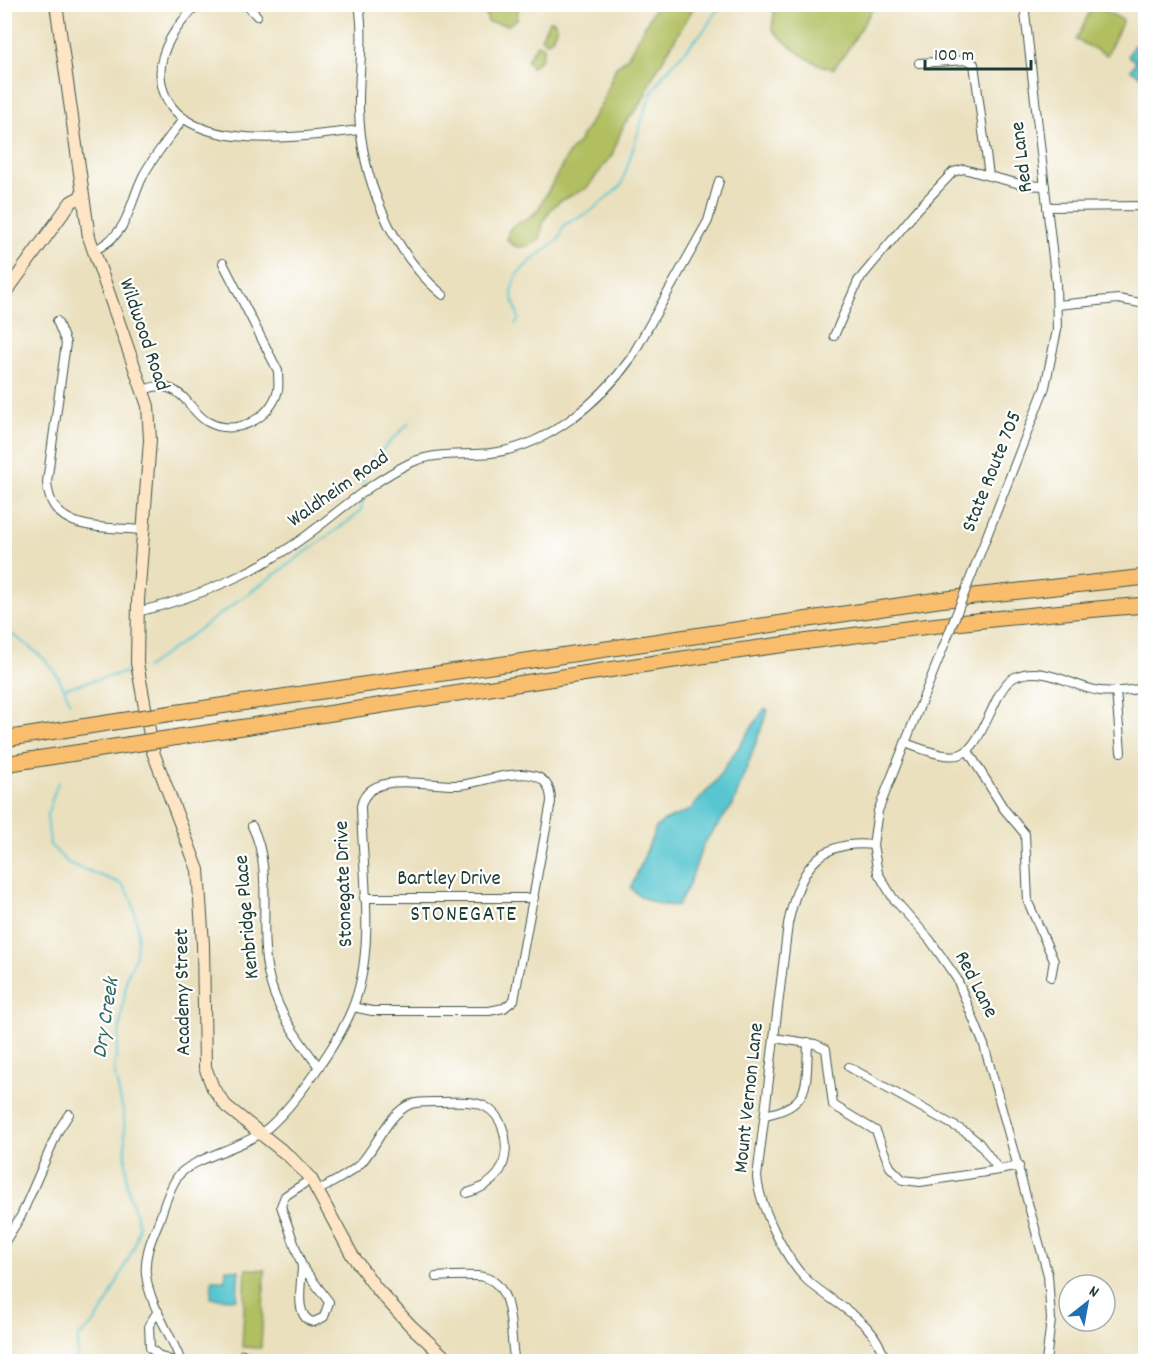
<svg xmlns="http://www.w3.org/2000/svg" width="1150" height="1366" viewBox="0 0 1150 1366" font-family="Dekko,sans-serif">
	<style>
		.green { fill: #b1bf61; stroke: #687e4a; stroke-width: 1.5 }
		.water { fill: #59c6d0; stroke: #3c8282; stroke-width: 1.5 }
		.lines { fill: none; stroke-linecap: round; stroke-linejoin: round }
		.stream { stroke: #59c6d0; stroke-width: 2 }
		.street-casing { stroke: #3d5549; stroke-width: 10 }
		.secondary-casing { stroke: #3d5549; stroke-width: 14 }
		.highway-casing { stroke: #3d5549; stroke-width: 17 }
		.street { stroke: #fff; stroke-width: 8 }
		.secondary { stroke: #fde5c5; stroke-width: 12 }
		.highway { stroke: #f9be6d; stroke-width: 15 }
		.street-bridge-casing { stroke: #3d5549; stroke-width: 10; stroke-linecap: butt }
		.highway-bridge-casing { stroke: #3d5549; stroke-width: 17; stroke-linecap: butt }
		.street-bridge { stroke: #fff; stroke-width: 8 }
		.highway-bridge { stroke: #f9be6d; stroke-width: 15 }
		.labels { text-anchor: middle; dominant-baseline: central; stroke-width: 4.5; stroke-linejoin: round; paint-order: stroke }
		.street-label { font-size: 21px; fill: #1f3d34; stroke: #fff }
		.neighbourhood-label { font-size: 22px; letter-spacing: 1.5px; fill: #1f3d34; stroke: #fff }
		.water-label { font-size: 22px; font-style: italic; fill: #306663; stroke: #fff }
	</style>
	<rect width="100%" height="100%" fill="#fff"/>
	<filter id="ink" filterUnits="userSpaceOnUse"><feTurbulence type="fractalNoise" baseFrequency=".0167" numOctaves="2"/><feDisplacementMap in="SourceGraphic" scale="12" xChannelSelector="R" yChannelSelector="G"/><feConvolveMatrix kernelMatrix="1 2 1 2 8 2 1 2 1" color-interpolation-filters="sRGB"/></filter>
	<filter id="wash" filterUnits="userSpaceOnUse"><feTurbulence type="fractalNoise" baseFrequency=".008" numOctaves="4" result="noise"/><feDisplacementMap in="SourceGraphic" scale="24" xChannelSelector="R" yChannelSelector="G"/><feGaussianBlur stdDeviation="1.35" result="paint"/><feColorMatrix in="noise" values="0 0 0 0 0 0 0 0 0 0 0 0 0 0 0 0 0 1.4 0 .05"/><feComposite in="paint" operator="in"/></filter>
	<g filter="url(#wash)">
		<rect width="100%" height="100%" fill="#eae0be"/>
		<!-- green -->
		<g class="green">
			<polygon points="490,4 513,5 518,9 517,19 508,25 488,22 486,14"/>
			<path d="M660 5H695L652 78 641 104 624 124 612 155 587 188 560 201 551 209 544 220 540 239C530 247 516 252 507 239L509 230C516 219 529 221 537 211L569 153 578 143 602 103 616 67 627 58 653 11Z"/>
			<path d="M775 5V4L875 5 847 51 833 69C808 63 789 47 772 29Z"/>
			<polygon points="1093,5 1123,20 1107,55 1076,40"/>
			<polygon points="553,20 557,26 553,37 547,42 541,38 549,21"/>
			<path d="M537 44 543 46C545 54 539 64 531 67L527 60Z"/>
			<polygon points="246,1269 265,1270 261,1348 242,1347"/>
		</g>
		<!-- water -->
		<g class="water">
			<polygon points="1145,44 1145,67 1141,76 1131,70 1136,61 1128,56 1134,45 1142,49"/>
			<path d="M765 708 768 710 733 805 704 843 688 887 678 905C665 908 639 899 631 888L656 828 662 822 690 810 715 782Z"/>
			<polygon points="226,1269 239,1270 237,1299 211,1298 212,1280 225,1280"/>
		</g>
		<g class="lines">
			<!-- stream -->
			<g class="stream">
				<polyline points="515,324 519,319 512,296 513,284 518,273 531,261 559,239 564,225 591,211 621,186 650,96 663,75 705,29 721,4"/>
				<polyline points="363,483 368,464 410,422"/>
				<path d="M4 629C39 653 55 662 70 702"/>
				<polyline points="146,668 354,517 361,510 363,497"/>
				<polyline points="65,688 130,671"/>
				<polyline points="58,782 47,815 50,845 68,863 122,884 132,899 138,929 136,955 127,976 114,1071 124,1115 127,1185 139,1226 134,1247 106,1305 95,1322 78,1338 77,1362"/>
			</g>
		</g>
	</g>
	<g filter="url(#ink)">
		<g class="lines">
			<defs>
				<g id="street">
					<path d="M198 4C178 24 157 50 161 80 172 159 307 136 360 130"/>
					<polyline points="246,4 257,16"/>
					<path d="M359 4C365 41 358 74 359 110 361 177 391 252 443 295"/>
					<polyline points="919,63 968,60 974,64 989,176 1024,185 1045,186"/>
					<polyline points="1047,207 1146,206"/>
					<path d="M93 251C130 233 127 209 143 176 154 155 170 137 184 118"/>
					<polyline points="1057,305 1118,299 1146,304"/>
					<path d="M57 321 66 343 47 482C50 534 105 526 143 530"/>
					<polyline points="834,336 858,281 918,209 953,172 964,169 989,176"/>
					<path d="M144 390C154 386 160 385 171 389 187 395 193 414 208 422 235 437 271 419 278 390 279 384 278 377 278 371L223 263"/>
					<polyline points="972,574 1045,387 1057,330 1056,284 1024,4"/>
					<path d="M137 612C197 598 257 572 306 536 341 510 371 482 410 463 436 451 464 456 491 453 546 447 600 402 631 358L708 221 719 181"/>
					<polyline points="943,648 878,811 873,845 878,873 893,898 930,940 957,979 984,1045 1048,1275 1051,1320 1046,1362"/>
					<polyline points="1116,691 1121,752"/>
					<path d="M905 743C969 767 968 759 996 701 1000 692 1006 681 1015 677 1044 664 1072 687 1100 691 1115 693 1130 690 1146 688"/>
					<polyline points="968,751 1004,809 1025,834 1028,902 1054,961 1051,977"/>
					<path d="M252 826C274 870 258 925 268 972 275 1009 296 1036 318 1066"/>
					<path d="M873 845C815 839 799 873 788 924L757 1177C760 1207 785 1259 807 1280 835 1306 877 1320 885 1362"/>
					<polyline points="364,898 534,898"/>
					<polyline points="774,1038 815,1044 826,1049 833,1105 876,1131 890,1167 903,1180 920,1182 999,1170"/>
					<polyline points="849,1067 967,1133 979,1143 999,1170 1019,1166"/>
					<path d="M765 1115C812 1106 806 1084 808 1042"/>
					<path d="M319 1190C333 1182 349 1175 361 1163 377 1146 388 1113 411 1104 421 1101 432 1102 443 1102 456 1102 471 1100 484 1106 507 1117 512 1154 498 1174 490 1184 478 1190 467 1193"/>
					<polyline points="4,1243 21,1216 58,1131 69,1114"/>
					<path d="M302 1266 329 1302 324 1317 314 1322C293 1319 302 1282 302 1266Z"/>
					<polyline points="302,1266 281,1206 285,1196 311,1179"/>
					<path d="M436 1277C449 1276 464 1275 477 1276 518 1279 508 1335 515 1362"/>
					<polyline points="158,1311 149,1325 150,1348 161,1357 177,1362"/>
					<path d="M181 1362C171 1333 149 1305 146 1274 144 1255 152 1238 159 1221 164 1207 169 1188 178 1176 193 1157 245 1148 269 1127 297 1102 338 1043 352 1009 377 949 362 869 361 806 369 768 432 787 459 785 485 783 551 753 551 802L514 1000 504 1008 489 1011H372L353 1007"/>
					<polyline points="242,1362 243,1354"/>
					<polyline points="427,1362 436,1350"/>
				</g>
				<g id="secondary">
					<polyline points="56,4 89,237 148,406 150,440 138,601 137,663 153,752 198,870 203,945 205,1067 213,1088 226,1106 290,1157 311,1179 352,1255 376,1288 411,1326 450,1362"/>
					<polyline points="4,295 71,202 82,196"/>
				</g>
				<g id="highway">
					<polyline points="173,713 938,600 1146,577"/>
					<path d="M179 737C500 688 821 630 1146 605"/>
					<polyline points="4,739 120,721"/>
					<polyline points="4,764 127,745"/>
				</g>
			</defs>
			<!-- street casing -->
			<use href="#street" class="street-casing"/>
			<!-- secondary casing -->
			<use href="#secondary" class="secondary-casing"/>
			<!-- highway casing -->
			<use href="#highway" class="highway-casing"/>
			<!-- street -->
			<use href="#street" class="street"/>
			<!-- secondary -->
			<use href="#secondary" class="secondary"/>
			<!-- highway -->
			<use href="#highway" class="highway"/>
			<defs>
				<polyline id="street-bridge" points="943,648 972,574"/>
				<g id="highway-bridge">
					<polyline points="120,721 173,713"/>
					<polyline points="127,745 179,737"/>
				</g>
			</defs>
			<!-- street-bridge casing -->
			<use href="#street-bridge" class="street-bridge-casing"/>
			<!-- highway-bridge casing -->
			<use href="#highway-bridge" class="highway-bridge-casing"/>
			<!-- street-bridge -->
			<use href="#street-bridge" class="street-bridge"/>
			<!-- highway-bridge -->
			<use href="#highway-bridge" class="highway-bridge"/>
		</g>
	</g>
	<g class="labels">
		<!-- street labels -->
		<g class="street-label">
			<text transform="translate(1023 157) rotate(-97)">Red Lane</text>
			<text transform="translate(143 335) rotate(71)">Wildwood Road</text>
			<text transform="translate(993 472) rotate(-68)">State Route 705</text>
			<text transform="translate(339 490) rotate(-35)">Waldheim Road</text>
			<text x="449" y="880">Bartley Drive</text>
			<text transform="translate(345 884) rotate(-92)">Stonegate Drive</text>
			<text transform="translate(248 917) rotate(-95)">Kenbridge Place</text>
			<text transform="translate(975 985) rotate(63)">Red Lane</text>
			<text transform="translate(184 992) rotate(-91)">Academy Street</text>
			<text transform="translate(750 1098) rotate(-84)">Mount Vernon Lane</text>
		</g>
		<!-- neighbourhood labels -->
		<g class="neighbourhood-label">
			<text x="464" y="915">STONEGATE</text>
		</g>
		<!-- water labels -->
		<g class="water-label">
			<text transform="translate(107 1018) rotate(-81)">Dry Creek</text>
		</g>
	</g>
	<!-- margin -->
	<rect width="1150" height="1366" fill="none" stroke="#fff" stroke-width="24"/>
	<!-- north arrow -->
	<g transform="translate(1087 1303) rotate(31)"><circle r="28" fill="#ffffff" stroke="#a5b1ae" stroke-width="1.5"/>
	<path d="M0-4.5L10 22L0 15L-10 22Z" fill="#1f6fb2"/>
	<text y="-9" font-size="16" font-weight="bold" text-anchor="middle" fill="#1f3d34">N</text>
	</g>
	<!-- scale -->
	<path d="M925 60v9h106v-9" fill="none" stroke="#1f3d34" stroke-width="3"/>
	<text x="934" y="60" font-size="18" fill="#1f3d34" stroke="#ffffff" stroke-width="4.5" paint-order="stroke">100 m</text>
</svg>
